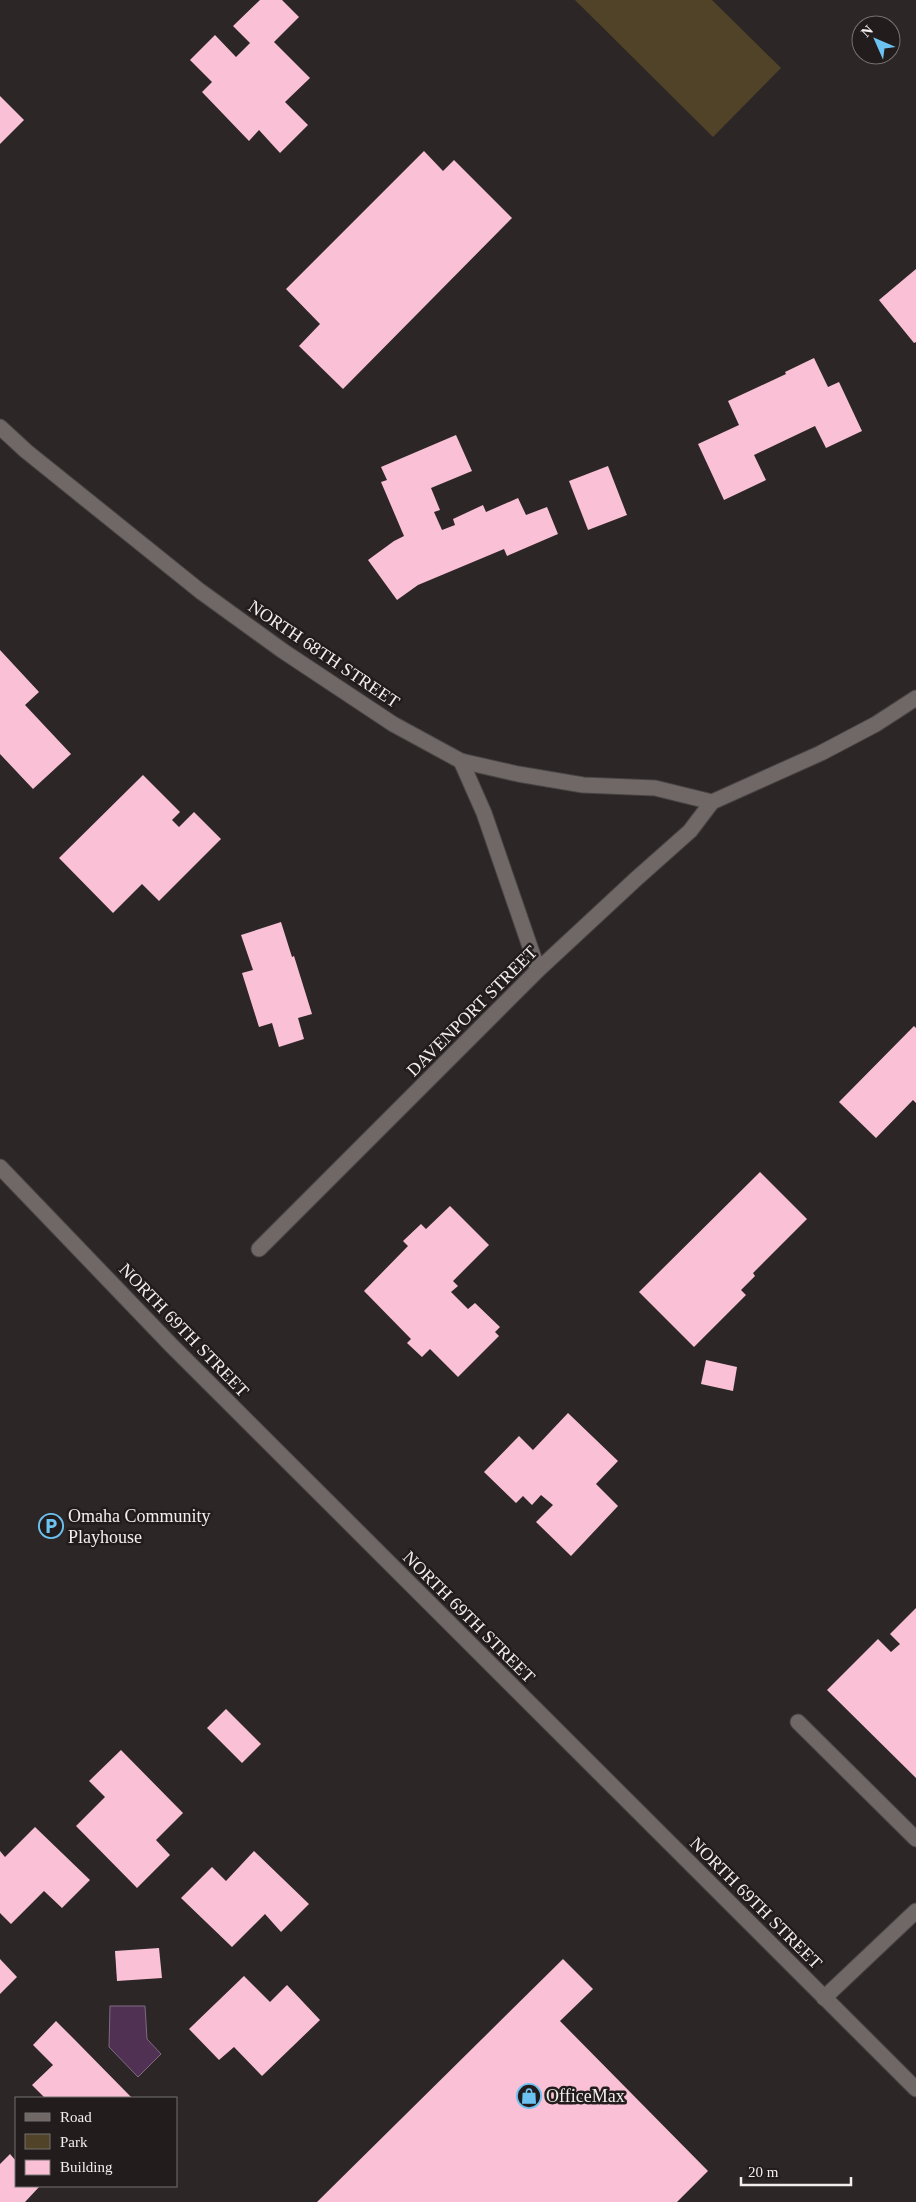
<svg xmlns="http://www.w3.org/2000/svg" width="916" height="2202" viewBox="0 0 916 2202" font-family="'Times New Roman',serif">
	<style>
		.green { fill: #514327 }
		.water { fill: #513153; stroke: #816a82 }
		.building { fill: #fac0d6 }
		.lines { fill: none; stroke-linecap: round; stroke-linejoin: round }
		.minor-casing { stroke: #4a4545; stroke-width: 17 }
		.minor { stroke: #6f6867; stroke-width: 15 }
		.labels { text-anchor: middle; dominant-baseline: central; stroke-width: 5; stroke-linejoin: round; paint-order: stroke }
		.street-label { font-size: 18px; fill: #f2eeee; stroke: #221d1c }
		.poi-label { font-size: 18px; fill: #f2eeee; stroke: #221d1c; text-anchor: start }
	</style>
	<rect width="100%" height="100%" fill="#2c2726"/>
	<!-- green -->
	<polygon class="green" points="575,0 712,0 781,68 713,137"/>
	<!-- water -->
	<polygon class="water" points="110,2006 145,2006 147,2039 161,2054 138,2077 109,2047"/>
	<!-- building -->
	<g class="building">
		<polygon points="260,0 282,0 299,17 274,42 310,78 285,102 308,125 280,153 259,130 249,141 202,92 212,82 190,60 215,35 236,57 250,43 233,26"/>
		<polygon points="0,96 24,120 0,144"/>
		<polygon points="424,151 443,171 454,160 512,218 343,389 299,346 320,324 286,289"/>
		<polygon points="916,269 916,342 914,343 879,300"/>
		<polygon points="814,358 828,387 839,382 862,431 826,448 815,426 754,455 766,480 724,500 698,444 739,425 728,401 786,374 785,372"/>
		<polygon points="456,435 472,471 431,488 440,510 434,512 442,530 455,525 453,519 483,505 486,512 518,498 526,515 547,507 558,534 507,556 504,549 418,585 397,600 368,560 394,541 404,536 381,482 387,480 381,467"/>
		<polygon points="608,466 627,515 588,530 569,481"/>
		<polygon points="0,650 39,692 25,705 71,754 33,789 0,754"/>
		<polygon points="143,775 180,812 172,820 179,827 194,812 221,839 159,901 142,884 113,913 59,858"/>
		<polygon points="281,922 292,957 294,956 312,1014 298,1018 304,1039 279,1047 272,1023 259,1027 242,973 253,970 241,935"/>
		<polygon points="914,1026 916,1028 916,1103 913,1100 876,1138 839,1102"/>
		<polygon points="760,1172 807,1219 753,1273 755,1276 741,1290 746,1295 694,1347 639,1292"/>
		<polygon points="450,1206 489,1245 453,1281 458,1286 451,1292 468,1309 475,1303 500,1327 495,1332 499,1336 458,1377 430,1349 422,1357 407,1343 411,1339 364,1291 408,1246 403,1241 421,1224 426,1229"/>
		<polygon points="706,1360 737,1367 733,1391 701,1384"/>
		<polygon points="568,1413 618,1461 596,1484 618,1506 571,1556 536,1522 553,1505 541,1495 532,1505 523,1496 516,1503 484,1472 519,1436 533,1450"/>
		<polygon points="916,1608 916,1778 827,1690 878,1639 891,1652 900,1644 890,1634"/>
		<polygon points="226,1709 261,1744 242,1763 207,1728"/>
		<polygon points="121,1750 183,1813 156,1840 170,1855 137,1888 76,1826 105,1797 89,1781"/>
		<polygon points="35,1827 90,1880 62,1908 44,1891 11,1924 0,1913 0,1851 5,1857"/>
		<polygon points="254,1851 309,1904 281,1932 265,1914 232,1947 181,1898 212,1867 226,1881"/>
		<polygon points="159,1948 162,1978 117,1981 115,1951"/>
		<polygon points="0,1959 17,1977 0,1994"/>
		<polygon points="563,1959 593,1989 560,2021 708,2171 677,2202 317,2202"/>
		<polygon points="244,1976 270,2002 287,1985 320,2020 262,2076 234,2047 219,2060 189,2029"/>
		<polygon points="56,2021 75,2040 132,2098 45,2098 32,2085 53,2065 33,2045"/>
		<polygon points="10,2154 16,2161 16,2186 40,2186 25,2202 0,2202 0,2164"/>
	</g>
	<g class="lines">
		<defs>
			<g id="minor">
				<polyline points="0,427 26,451 200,591 283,651 393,724 461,761 518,774 583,785 655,788 712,802"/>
				<polyline points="461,761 484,813 538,970"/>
				<polyline points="0,1167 171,1345 916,2089"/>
				<polyline points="259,1249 538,970 636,879 690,831 712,802 821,753 876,724 916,698"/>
				<polyline points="798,1722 916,1839"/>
				<polyline points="824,1998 916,1911"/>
			</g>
		</defs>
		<!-- minor casing -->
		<use href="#minor" class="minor-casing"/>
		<!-- minor -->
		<use href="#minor" class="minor"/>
	</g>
	<!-- icons -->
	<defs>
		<symbol id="parking-ring" viewBox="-11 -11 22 22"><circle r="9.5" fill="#221d1c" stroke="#6cc3f2" stroke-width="1.5"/><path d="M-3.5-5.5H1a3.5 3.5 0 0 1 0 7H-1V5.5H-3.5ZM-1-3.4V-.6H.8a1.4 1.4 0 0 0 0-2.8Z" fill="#6cc3f2"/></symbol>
		<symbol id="shop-ring" viewBox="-11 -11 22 22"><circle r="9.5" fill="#221d1c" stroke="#6cc3f2" stroke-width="1.5"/><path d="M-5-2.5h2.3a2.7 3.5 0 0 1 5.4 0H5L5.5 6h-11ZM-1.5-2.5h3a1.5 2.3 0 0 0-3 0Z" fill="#6cc3f2"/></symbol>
	</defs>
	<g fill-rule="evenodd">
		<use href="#parking-ring" x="37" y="1512" width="28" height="28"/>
		<use href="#shop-ring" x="515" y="2082" width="28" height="28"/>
	</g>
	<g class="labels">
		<!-- street labels -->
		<g class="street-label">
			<text transform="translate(324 654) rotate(34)">NORTH 68TH STREET</text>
			<text transform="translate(472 1011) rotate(-45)">DAVENPORT STREET</text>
			<text transform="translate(184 1330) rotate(46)">NORTH 69TH STREET</text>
			<text transform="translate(469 1617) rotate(45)">NORTH 69TH STREET</text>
			<text transform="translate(756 1903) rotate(45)">NORTH 69TH STREET</text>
		</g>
		<!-- poi labels -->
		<g class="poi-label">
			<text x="68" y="1516">Omaha Community<tspan x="68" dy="21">Playhouse</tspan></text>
			<text x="546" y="2096">OfficeMax</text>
		</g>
	</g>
	<!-- legend -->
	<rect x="15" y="2097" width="162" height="90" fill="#221d1c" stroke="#757170"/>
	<rect x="25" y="2113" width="25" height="8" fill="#6f6867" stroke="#757170"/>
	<text x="60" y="2122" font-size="15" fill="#f2eeee">Road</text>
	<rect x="25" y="2134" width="25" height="15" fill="#514327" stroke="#757170"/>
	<text x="60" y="2147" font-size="15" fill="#f2eeee">Park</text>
	<rect x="25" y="2160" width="25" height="15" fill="#fac0d6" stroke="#757170"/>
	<text x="60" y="2172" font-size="15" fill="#f2eeee">Building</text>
	<!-- north arrow -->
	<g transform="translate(876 40) rotate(315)"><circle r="24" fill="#221d1c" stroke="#757170"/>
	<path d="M0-4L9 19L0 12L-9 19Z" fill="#6cc3f2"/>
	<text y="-8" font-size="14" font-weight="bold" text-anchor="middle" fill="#f2eeee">N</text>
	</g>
	<!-- scale -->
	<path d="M741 2177v8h110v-8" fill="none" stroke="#f2eeee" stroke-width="2.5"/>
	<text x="748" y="2177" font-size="15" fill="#f2eeee" stroke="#221d1c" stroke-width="4" paint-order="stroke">20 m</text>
</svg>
